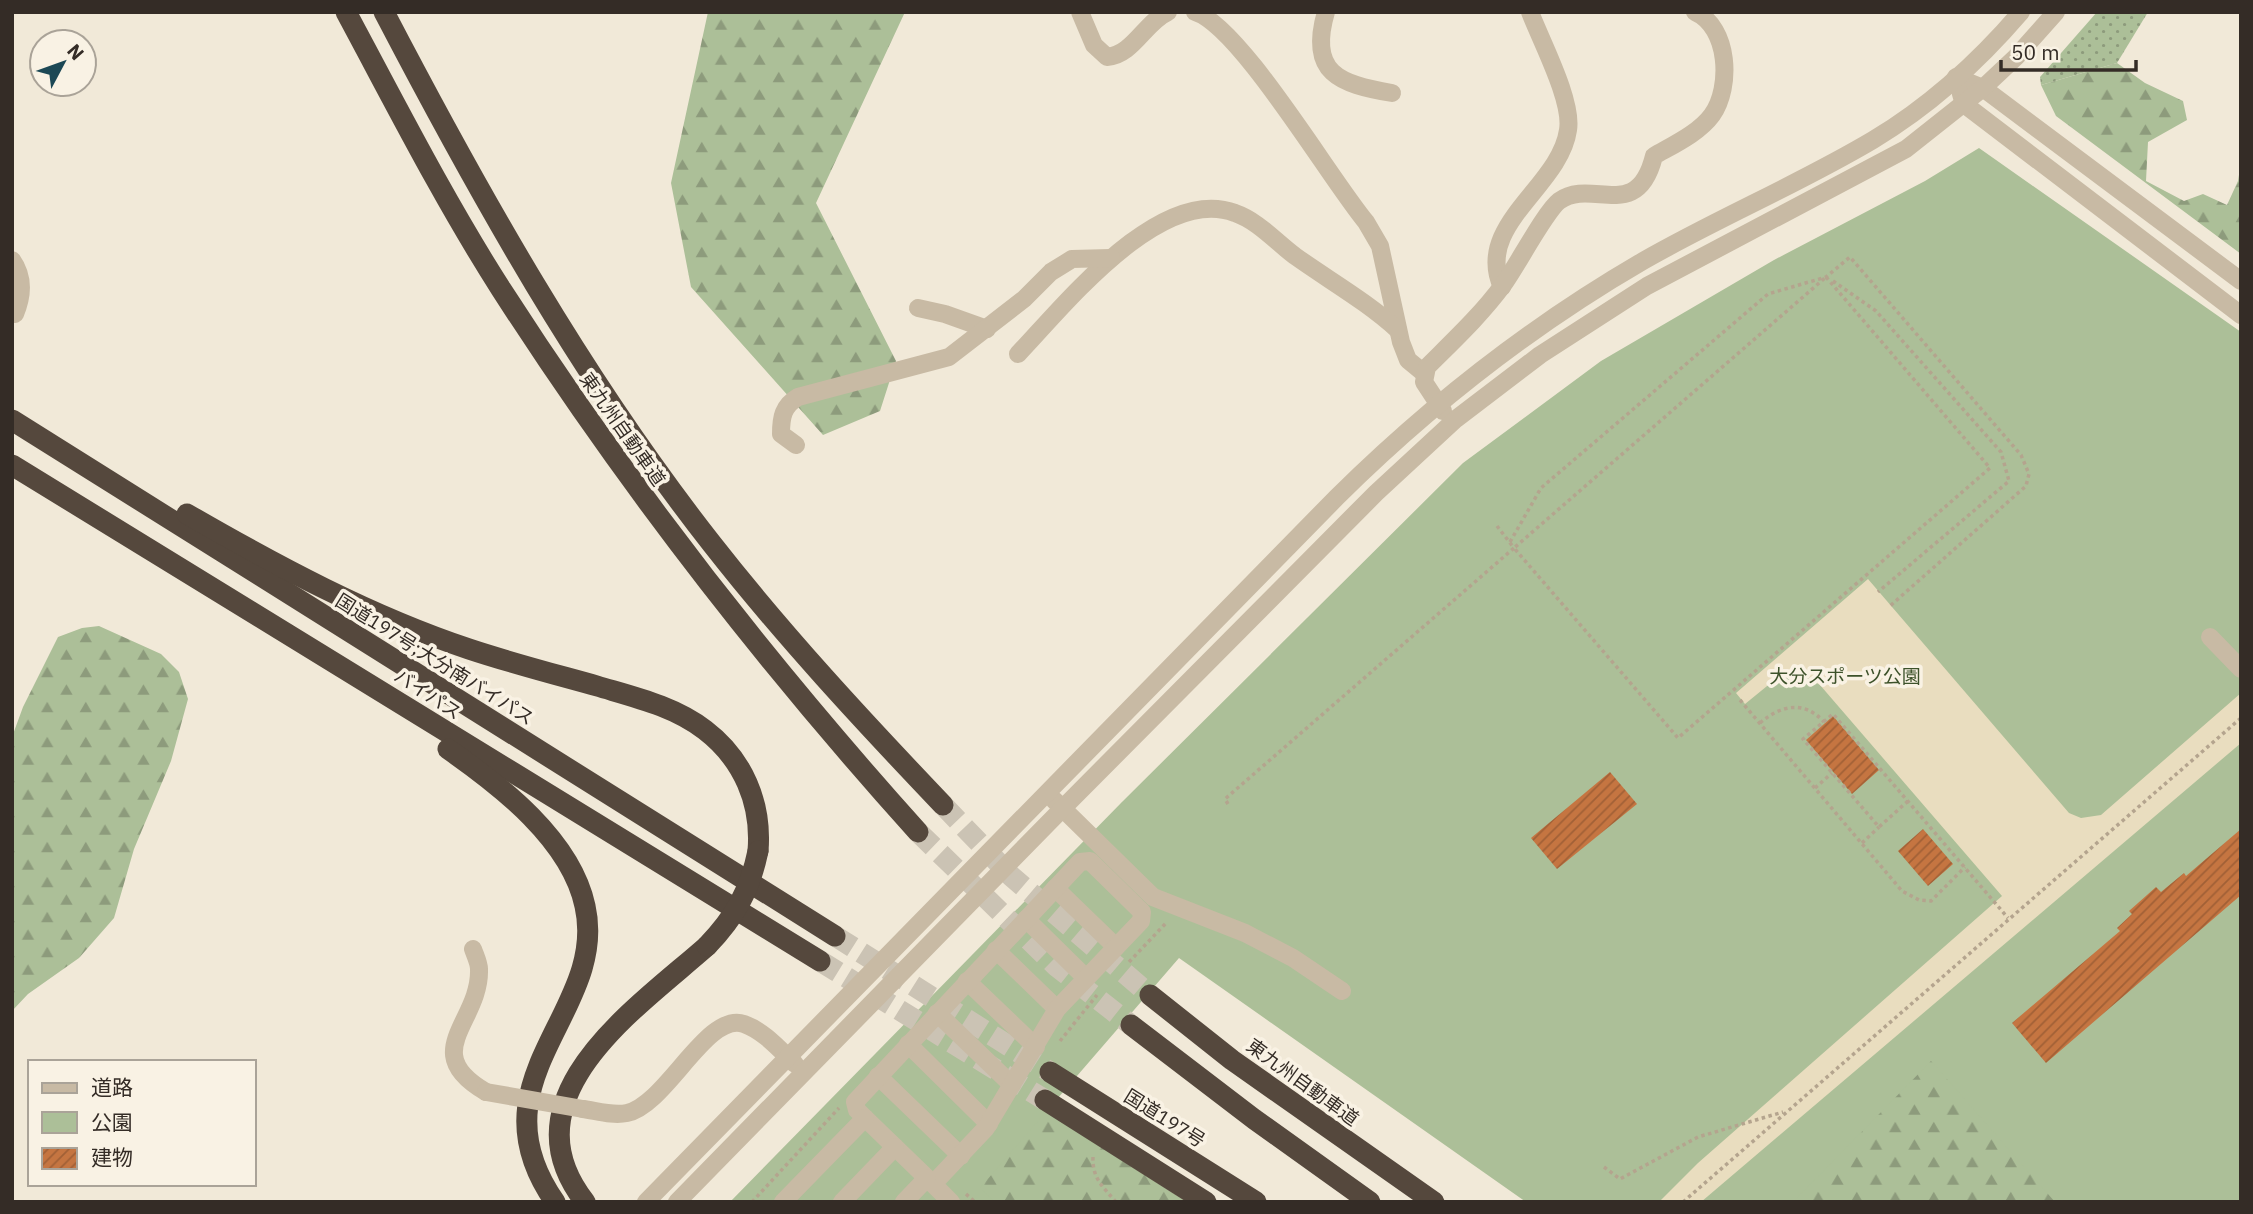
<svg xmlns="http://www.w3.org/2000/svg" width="2253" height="1214" viewBox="0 0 2253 1214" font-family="'IBM Plex Sans','Noto Sans JP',sans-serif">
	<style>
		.grass { fill: url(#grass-dots) }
		.forest { fill: url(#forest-firs) }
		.park { fill: #acbf98 }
		.plaza { fill: #e9ddbf }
		.building { fill: url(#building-hatch) }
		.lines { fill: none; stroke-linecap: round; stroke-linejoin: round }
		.highway-tunnel { stroke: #cbc3b4; stroke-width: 21; stroke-dasharray: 21 10; stroke-linecap: butt }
		.path { stroke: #b4a48e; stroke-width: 3.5; stroke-dasharray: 3.5 3.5; stroke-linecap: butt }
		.minor { stroke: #c8baa4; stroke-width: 18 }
		.highway { stroke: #55483d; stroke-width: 21 }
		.minor-bridge { stroke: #c8baa4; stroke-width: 18 }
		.highway-bridge { stroke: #55483d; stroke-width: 21 }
		.labels { text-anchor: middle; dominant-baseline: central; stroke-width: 7; stroke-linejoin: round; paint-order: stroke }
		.street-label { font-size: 19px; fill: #342c26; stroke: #f9f2e4 }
		.park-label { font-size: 19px; fill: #3d522a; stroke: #f9f2e4 }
	</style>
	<defs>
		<pattern id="grass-dots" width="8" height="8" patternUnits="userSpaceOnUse" patternTransform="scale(1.75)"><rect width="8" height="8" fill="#acbf98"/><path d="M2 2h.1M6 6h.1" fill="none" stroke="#8d9b7c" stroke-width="1.8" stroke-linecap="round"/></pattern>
		<pattern id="forest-firs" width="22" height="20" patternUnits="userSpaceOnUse" patternTransform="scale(1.75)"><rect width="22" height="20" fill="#acbf98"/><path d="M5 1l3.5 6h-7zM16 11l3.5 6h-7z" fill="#8d9b7c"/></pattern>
		<pattern id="building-hatch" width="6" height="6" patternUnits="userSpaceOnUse" patternTransform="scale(1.75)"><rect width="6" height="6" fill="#c57541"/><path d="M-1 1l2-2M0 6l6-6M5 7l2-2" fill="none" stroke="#a16036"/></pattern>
	</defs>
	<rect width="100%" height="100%" fill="#f1e9d8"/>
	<!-- grass -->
	<polygon class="grass" points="2097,12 2148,12 2117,63 2041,85 2040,77"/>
	<!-- forest -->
	<g class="forest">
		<polygon points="708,12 905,12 816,203 896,361 880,411 823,435 691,287 671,183"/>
		<polygon points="2117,63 2145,83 2183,101 2187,120 2148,142 2146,181 2184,201 2203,194 2227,205 2238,181 2241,162 2241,254 2056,116 2041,85"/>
		<polygon points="99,626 161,654 179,672 188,699 171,761 134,849 114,918 79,958 28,994 12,1011 12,737 23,707 58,637 82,628"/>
		<polygon points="1928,1029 2075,1202 1719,1202"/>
		<polygon points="1032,1103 1187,1202 984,1202 969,1187"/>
	</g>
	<!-- park -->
	<polygon class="park" points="1979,148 2241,332 2241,1202 2055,1202 1931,1061 1793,1202 1526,1202 1179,958 980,1188 995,1202 730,1202 1121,803 1463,463 1601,361 1774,260 1925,181"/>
	<!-- plaza -->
	<polygon class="plaza" points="1868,579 2069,813 2081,818 2101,815 2241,693 2241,743 1701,1202 1659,1202 1698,1163 2002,896 1820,685 1808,678 1789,675 1772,682 1745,704 1736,693"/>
	<!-- building -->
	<g class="building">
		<polygon points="1833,716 1879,770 1852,794 1806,740"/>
		<polygon points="1610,772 1637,804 1557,869 1531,838"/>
		<polygon points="1923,829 1953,864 1928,886 1898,851"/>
		<polygon points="2241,829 2241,895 2046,1063 2012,1023 2120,931 2117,928 2132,914 2129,911 2156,887 2161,892 2184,873 2186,876"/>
	</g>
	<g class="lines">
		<!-- highway-tunnel -->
		<g class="highway-tunnel">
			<polyline points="943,805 1011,876 1150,995"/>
			<polyline points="918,832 1056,966 1131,1025"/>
			<polyline points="835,936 1050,1072"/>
			<polyline points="820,961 1045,1100"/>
		</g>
		<!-- path -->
		<g class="path">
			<polygon points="1826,277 1990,468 1678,738 1514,548"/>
			<polyline points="1833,281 1876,311 2001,452 2009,481 1878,592"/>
			<polyline points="1510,542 1541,488 1768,294 1826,277 1850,257 2021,455 2029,474 2026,486 1890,606"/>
			<polyline points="1740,700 1902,891 1919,900 1931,901 1965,867"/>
			<path d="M1760 723C1781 705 1804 700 1824 722"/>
			<polyline points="1815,788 1832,773"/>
			<polyline points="1908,801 1879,827 1803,739 1833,714 2008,918"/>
			<polyline points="1228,804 1225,799 1514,548 1497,526"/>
			<polyline points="1862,843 1879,827"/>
			<polyline points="1129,962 1167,922"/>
			<polyline points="1060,1041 1097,995"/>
			<path d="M1093 1157C1092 1178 1103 1187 1116 1202"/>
			<polyline points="1604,1167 1620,1179 1698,1137 1783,1112"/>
			<polyline points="966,1194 975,1202"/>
			<polyline points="752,1202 839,1108"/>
			<polyline points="1683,1202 2241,718"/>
		</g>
		<!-- minor -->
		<g class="minor">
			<path d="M1080 12 1094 45 1107 57C1133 55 1145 22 1168 12"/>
			<path d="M1195 12C1240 26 1330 179 1366 222L1380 246 1401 342 1408 360 1425 374"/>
			<path d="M1326 12C1308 73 1339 84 1392 93"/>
			<polyline points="1956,77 1983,88 2241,281"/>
			<polyline points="1961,94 1964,104 2241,315"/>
			<path d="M12 260C24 277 23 295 15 314"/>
			<path d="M1502 287C1474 225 1560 187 1568 130 1573 101 1541 41 1530 12"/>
			<polyline points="918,308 945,314 987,329"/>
			<path d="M1018 354C1063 307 1160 184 1235 213 1258 221 1275 241 1295 256 1330 281 1366 301 1398 330"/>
			<path d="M1443 411 1424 382 1427 367C1453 341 1481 315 1503 285 1517 266 1545 212 1559 201 1592 177 1637 224 1654 156 1673 145 1699 133 1712 115 1732 87 1729 27 1695 12"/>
			<path d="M796 445 781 434C781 417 783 406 798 397L949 357 1024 299 1051 272 1072 259 1111 258"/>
			<polyline points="2210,637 2241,669"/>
			<polyline points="1054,800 1153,897 1245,933 1293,958 1342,991"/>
			<polyline points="1055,888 1116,947"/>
			<polyline points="1026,919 1086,978"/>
			<path d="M473 949C475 955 479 963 479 969 481 1022 417 1052 486 1092"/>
			<polyline points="996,950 1057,1009"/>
			<polyline points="967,981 1036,1047"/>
			<polyline points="937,1013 1012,1085"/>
			<polyline points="908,1044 989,1124"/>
			<polyline points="878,1076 961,1156"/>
			<path d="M583 1109C597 1111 613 1116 627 1113 667 1104 707 1011 744 1024 764 1031 780 1050 795 1064"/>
			<polyline points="933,1184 986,1128 1057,1009 1141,921 1142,912 1090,861 1080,862 855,1102 857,1110 865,1118 927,1178 951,1202"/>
			<path d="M646 1202 1337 497C1430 405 1531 326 1643 261 1718 218 1799 184 1873 140 1928 107 1979 61 2021 12"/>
			<polyline points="677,1202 1063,808 1376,493 1456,419 1540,355 1647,286 1906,149 1983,88 2016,57 2056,12"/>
			<polyline points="783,1202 865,1118"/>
			<polyline points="842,1202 895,1147"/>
			<polyline points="904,1202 927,1178"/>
		</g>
		<!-- highway -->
		<g class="highway">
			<path d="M346 12C396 105 444 200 501 289 625 482 765 662 918 832"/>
			<path d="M384 12C480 196 583 380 712 544 784 636 863 721 943 805"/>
			<polyline points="12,420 835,936"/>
			<polyline points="12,465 820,961"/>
			<path d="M187 514C277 566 370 616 469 649 511 663 554 674 597 686 634 697 674 706 705 730 743 759 762 803 758 851"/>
			<path d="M448 749C501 786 571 840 585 906 609 1012 469 1079 555 1202"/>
			<polyline points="1150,995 1232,1060 1434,1202"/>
			<polyline points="1131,1025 1254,1119 1370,1202"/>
			<polyline points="1050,1072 1256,1202"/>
			<polyline points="1045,1100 1206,1202"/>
			<path d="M585 1202C503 1097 637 1008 707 946"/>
		</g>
		<!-- minor-bridge -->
		<polyline class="minor-bridge" points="486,1092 583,1109"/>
		<!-- highway-bridge -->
		<path class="highway-bridge" d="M707 946C735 917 750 890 758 851"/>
	</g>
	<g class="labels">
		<!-- street labels -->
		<g class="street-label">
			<text transform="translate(623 429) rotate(55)">東九州自動車道</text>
			<text transform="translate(435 659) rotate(32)">国道197号;大分南バイパス</text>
			<text transform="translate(428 694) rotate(33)">バイパス</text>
			<text transform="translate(1303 1082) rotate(36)">東九州自動車道</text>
			<text transform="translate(1165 1118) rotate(32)">国道197号</text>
		</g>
		<!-- park labels -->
		<g class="park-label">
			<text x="1845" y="676">大分スポーツ公園</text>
		</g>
	</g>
	<!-- border -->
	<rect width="2253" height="1214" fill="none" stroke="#342c26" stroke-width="28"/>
	<!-- legend -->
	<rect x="28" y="1060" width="228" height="126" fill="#f9f2e4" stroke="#aaa398" stroke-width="2"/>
	<rect x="42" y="1083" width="35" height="10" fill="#c8baa4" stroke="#aaa398" stroke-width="2"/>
	<text x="91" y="1095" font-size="21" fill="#342c26">道路</text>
	<rect x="42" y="1112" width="35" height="21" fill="#acbf98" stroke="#aaa398" stroke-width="2"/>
	<text x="91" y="1130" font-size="21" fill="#342c26">公園</text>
	<rect x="42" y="1148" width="35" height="21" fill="url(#building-hatch)" stroke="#aaa398" stroke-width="2"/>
	<text x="91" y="1165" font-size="21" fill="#342c26">建物</text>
	<!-- north arrow -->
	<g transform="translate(63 63) rotate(49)"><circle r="33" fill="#f9f2e4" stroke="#aaa398" stroke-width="2"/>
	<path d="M0-5L12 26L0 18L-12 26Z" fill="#1c4855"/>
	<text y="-10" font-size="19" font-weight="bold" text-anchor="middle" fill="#342c26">N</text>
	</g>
	<!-- scale -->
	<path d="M2001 60v10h135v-10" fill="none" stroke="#342c26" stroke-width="3.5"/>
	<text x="2011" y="60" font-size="21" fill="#342c26" stroke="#f9f2e4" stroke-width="5" paint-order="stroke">50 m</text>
</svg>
